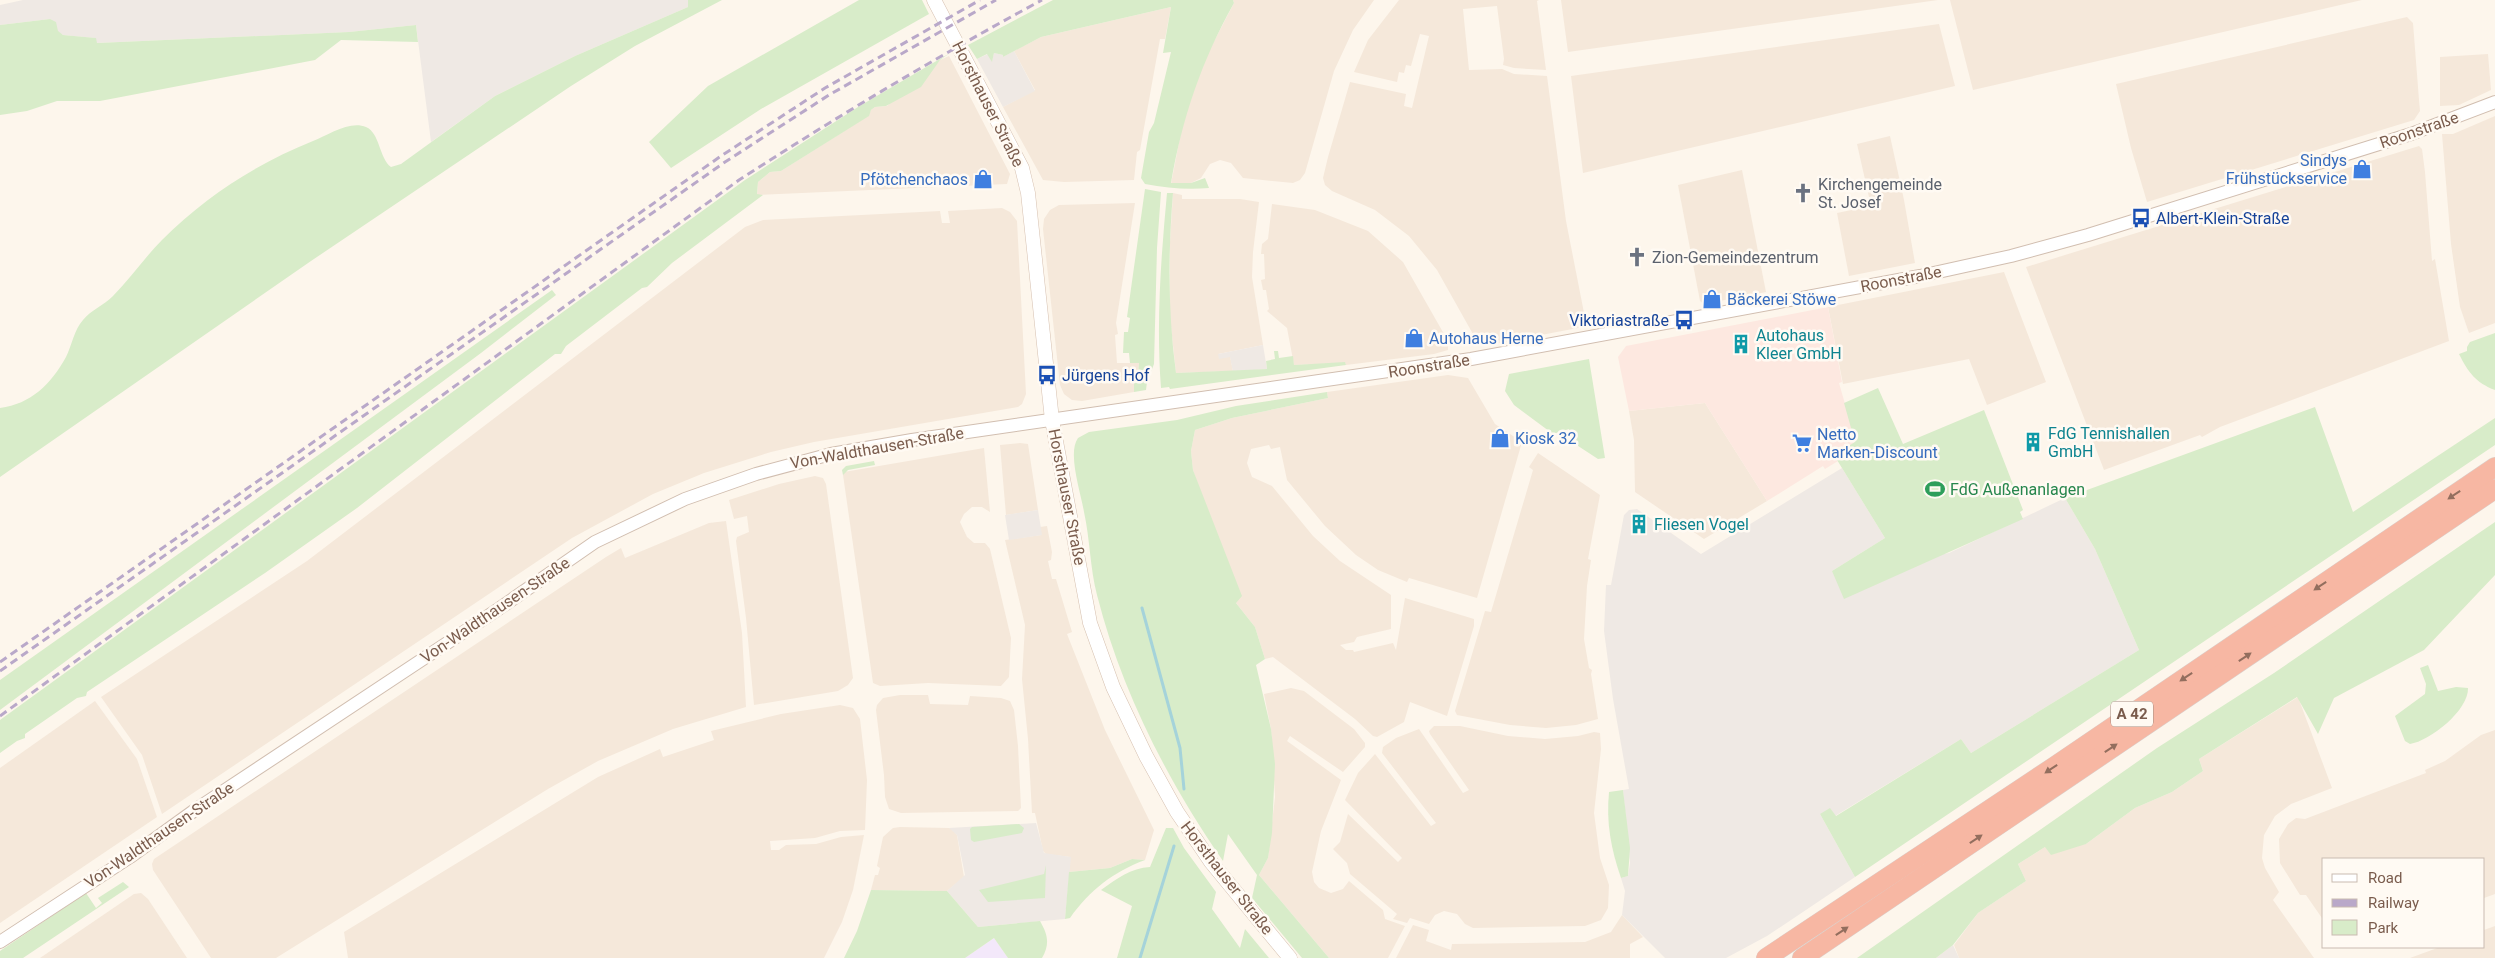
<svg xmlns="http://www.w3.org/2000/svg" width="2495" height="958" viewBox="0 0 2495 958" font-family="Roboto,sans-serif">
	<style>
		.residential { fill: #f5e8da }
		.commercial { fill: #fde8e0 }
		.industrial { fill: #efe9e4 }
		.education { fill: #f3e8fa }
		.green { fill: #d8ecc9 }
		.lines { fill: none; stroke-linecap: round; stroke-linejoin: round }
		.stream { stroke: #a5d3da; stroke-width: 3 }
		.tertiary-casing { stroke: #d1beb0; stroke-width: 14 }
		.secondary-casing { stroke: #d6c0b0; stroke-width: 15 }
		.motorway-casing { stroke: #dad1cd; stroke-width: 20 }
		.tertiary { stroke: #fff; stroke-width: 12 }
		.secondary { stroke: #fff; stroke-width: 14 }
		.motorway { stroke: #f7b7a3; stroke-width: 19 }
		.rail { stroke: #b9a8c9; stroke-width: 3; stroke-dasharray: 8 5; stroke-linecap: butt }
		.oneway { fill: #936e5e }
		.labels { text-anchor: middle; dominant-baseline: central; stroke-width: 5; stroke-linejoin: round; paint-order: stroke }
		.shield { fill: #fffaf3; stroke: #a28b7f; stroke-width: 1 }
		.shield-label { font-size: 15px; font-weight: bold; fill: #7a5c4d }
		.street-label { font-size: 16px; fill: #7a5c4d; stroke: #fffaf3 }
		.shop-label { font-size: 16px; fill: #366cbe; stroke: #fffaf3; text-anchor: start }
		.worship-label { font-size: 16px; fill: #5b616d; stroke: #fffaf3; text-anchor: start }
		.transit-label { font-size: 16px; fill: #164399; stroke: #fffaf3; text-anchor: start }
		.culture-label { font-size: 16px; fill: #0d838f; stroke: #fffaf3; text-anchor: start }
		.leisure-label { font-size: 16px; fill: #27864d; stroke: #fffaf3; text-anchor: start }
	</style>
	<rect width="100%" height="100%" fill="#fdf6ec"/>
	<!-- residential -->
	<g class="residential">
		<polygon points="1233,0 1374,0 1353,30 1334,71 1305,173 1300,180 1293,183 1243,178 1231,163 1220,160 1210,164 1201,178 1191,183 1171,184 1181,132 1191,95 1209,51 1234,3"/>
		<polygon points="1399,0 1539,0 1537,1 1546,70 1514,68 1503,65 1504,59 1497,6 1463,9 1469,70 1502,69 1514,74 1547,76 1566,221 1586,323 1583,327 1483,346 1478,343 1437,270 1409,236 1375,210 1332,191 1325,185 1323,178 1328,157 1350,82 1406,94 1404,106 1412,108 1429,36 1420,34 1411,66 1406,65 1404,73 1399,72 1397,82 1354,72 1368,40"/>
		<polygon points="1561,0 1938,0 1568,52"/>
		<polygon points="1950,0 2362,0 1973,90"/>
		<polygon points="1171,7 1165,39 1160,39 1140,150 1137,152 1134,180 1064,182 1043,180 1003,107 1035,90 1014,51 1041,37"/>
		<polygon points="2407,17 2413,23 2419,100 2420,111 2414,120 2147,202 2131,148 2116,84"/>
		<polygon points="1939,24 1955,86 1583,173 1571,76"/>
		<polygon points="2488,54 2491,90 2459,105 2440,106 2440,57"/>
		<polygon points="949,56 1010,174 1007,184 757,195 758,182 770,172 781,171 868,116 871,110 875,107 887,106 940,60"/>
		<polygon points="2495,116 2495,323 2469,333 2460,307 2451,244 2442,134 2453,134"/>
		<polygon points="1890,136 1904,200 1915,263 1849,276 1837,213 1871,206 1857,144"/>
		<polygon points="2419,146 2422,149 2425,172 2432,261 2435,259 2449,341 2220,427 2202,437 2200,435 2104,470 2026,267"/>
		<polygon points="1742,170 1766,292 1704,304 1700,301 1678,185"/>
		<polygon points="1173,193 1182,195 1182,199 1240,199 1259,202 1253,252 1252,277 1263,345 1218,354 1230,356 1233,371 1176,373 1170,317 1170,242"/>
		<polygon points="1135,203 1116,323 1118,334 1115,335 1117,363 1139,363 1138,374 1134,377 1134,392 1082,401 1072,400 1064,394 1060,385 1043,229 1044,219 1050,210 1059,205"/>
		<polygon points="1272,204 1315,210 1368,231 1403,262 1448,341 1448,350 1434,354 1346,365 1345,363 1294,365 1287,328 1267,311 1269,309 1266,290 1263,290 1261,280 1265,279 1264,254 1261,254 1262,244 1268,239"/>
		<polygon points="1002,208 1010,212 1017,221 1026,394 1022,404 1018,407 814,442 771,452 704,473 653,494 572,538 162,814 142,755 101,697 307,561 745,227 763,220 940,211 942,223 950,223 948,211"/>
		<polygon points="2004,272 2046,382 1987,405 1969,359 1843,384 1828,307"/>
		<polygon points="1448,375 1468,378 1495,424 1522,442 1477,598 1409,578 1407,582 1378,570 1356,555 1325,526 1287,480 1280,447 1271,449 1269,445 1251,449 1247,463 1252,477 1272,486 1313,536 1340,561 1391,595 1391,629 1357,637 1354,642 1340,645 1346,650 1353,650 1354,652 1393,643 1396,650 1405,598 1474,619 1474,626 1447,716 1410,702 1404,722 1377,737 1373,736 1355,719 1273,657 1265,659 1255,627 1236,603 1193,470 1191,451 1195,430 1232,418 1328,398 1327,392"/>
		<polygon points="1705,403 1767,501 1704,539 1635,492 1634,440 1629,411"/>
		<polygon points="1020,443 1028,444 1038,510 1006,515 1000,445"/>
		<polygon points="984,448 990,512 982,507 972,507 964,514 960,522 967,537 974,543 985,543 990,549 1011,638 1009,677 1001,686 928,683 880,686 873,683 843,475 844,472"/>
		<polygon points="1538,453 1600,495 1588,559 1591,560 1587,586 1584,639 1589,668 1592,670 1591,674 1598,719 1576,725 1546,728 1510,725 1457,715 1455,711 1485,611 1491,612 1533,470 1529,467"/>
		<polygon points="815,476 823,478 826,484 853,678 848,685 838,691 754,705 746,618 736,541 737,537 749,532 747,516 734,519 729,500 779,484"/>
		<polygon points="726,521 742,633 746,707 673,729 598,761 548,789 276,958 211,958 153,870 152,864 154,859 606,557 621,548 625,558 709,523"/>
		<polygon points="1047,526 1052,552 1051,560 1048,561 1052,579 1056,579 1072,632 1067,634 1105,730 1154,830 1145,860 1132,859 1110,868 1069,872 1070,857 1046,854 1043,851 1035,813 1032,813 1028,739 1022,679 1025,625 1005,540 1041,535 1040,527"/>
		<polygon points="1291,688 1304,691 1354,729 1365,743 1365,747 1343,772 1290,736 1287,741 1341,780 1321,831 1312,872 1314,882 1319,888 1331,893 1343,889 1349,881 1383,910 1385,919 1405,926 1388,958 1329,958 1259,875 1268,858 1275,797 1271,729 1264,694"/>
		<polygon points="900,695 928,695 930,704 968,705 970,696 1001,698 1010,701 1014,710 1018,746 1021,808 1018,811 901,813 889,809 885,797 884,775 876,710 877,705 883,698"/>
		<polygon points="2298,697 2332,788 2291,804 2275,816 2264,835 2262,858 2265,868 2279,892 2273,900 2314,958 1959,958 1954,945 1978,913 2026,881 2018,864 2045,847 2086,844 2135,808 2172,792 2203,771 2199,759"/>
		<polygon points="95,701 137,759 157,817 0,923 0,768"/>
		<polygon points="840,705 853,708 860,719 867,780 865,830 840,831 815,838 770,841 771,850 779,850 786,845 816,844 841,837 864,835 853,890 842,922 824,958 348,958 344,932 598,777 660,749 663,757 714,740 711,731 781,714"/>
		<polygon points="1434,726 1460,726 1508,736 1545,739 1578,736 1594,732 1600,733 1601,749 1594,813 1600,858 1609,885 1608,908 1601,920 1585,926 1473,928 1465,924 1457,914 1444,911 1435,915 1429,924 1410,918 1407,923 1393,919 1397,914 1350,874 1347,863 1333,849 1340,842 1348,814 1398,862 1402,858 1345,800 1358,773 1375,754 1431,826 1436,823 1382,753 1383,747 1396,738 1419,729 1463,793 1469,790 1430,734 1429,731"/>
		<polygon points="2495,730 2495,894 2484,898 2484,859 2324,859 2324,921 2306,895 2300,895 2280,863 2279,839 2288,824 2296,818 2305,819 2426,773 2425,770 2445,761 2481,735"/>
		<polygon points="900,827 949,828 953,830 957,835 964,877 947,891 871,890 875,875 878,875 880,868 877,866 883,837 893,828"/>
		<polygon points="141,893 148,899 187,958 40,958 134,894"/>
		<polygon points="1622,915 1643,937 1630,944 1630,958 1396,958 1413,925 1429,930 1426,941 1451,950 1452,944 1585,942 1611,932"/>
		<polygon points="2495,926 2495,958 2410,958 2440,947 2484,947 2484,930"/>
	</g>
	<!-- commercial -->
	<polygon class="commercial" points="1828,307 1842,382 1839,383 1856,442 1834,455 1838,461 1825,469 1823,466 1767,501 1705,403 1629,411 1618,357 1626,346"/>
	<!-- industrial -->
	<g class="industrial">
		<polygon points="23,0 688,0 688,7 575,56 495,96 431,142 416,25 349,32 96,43 95,38 63,35 58,32 50,19 0,25 0,5"/>
		<polygon points="1014,51 1035,91 1003,107 977,59 988,54 992,61 994,53 1003,55 1003,57"/>
		<polygon points="1263,345 1267,369 1233,372 1230,357 1219,359 1218,354"/>
		<polygon points="1842,468 1885,538 1832,571 1949,553 2065,498 2095,549 2139,650 1971,753 1961,739 1835,816 1820,814 1855,877 1767,936 1726,958 1665,958 1622,915 1625,891 1621,878 1628,876 1630,863 1623,790 1629,789 1613,699 1604,631 1606,585 1611,585 1624,515 1629,510 1637,509 1701,554"/>
		<polygon points="1038,510 1042,535 1009,540 1005,515"/>
		<polygon points="1036,823 1044,853 1071,857 1065,919 978,927 947,891 965,875 957,835 949,828"/>
		<polygon points="1953,945 1959,958 1936,958"/>
	</g>
	<!-- education -->
	<polygon class="education" points="994,938 1008,958 965,958"/>
	<!-- green -->
	<g class="green">
		<path d="M688 0H722L635 46 571 86 311 261 0 477V408C31 404 51 384 66 357 72 345 74 330 83 320 91 310 104 305 113 296 130 279 145 257 162 240 206 196 256 164 313 141 328 135 350 120 366 127 380 133 379 158 391 167L401 164 495 96 575 56 688 7Z"/>
		<polygon points="859,0 922,0 929,14 761,109 671,168 649,142 708,86"/>
		<path d="M1053 0H1233L1234 3C1202 60 1182 118 1171 183H1191L1205 178 1209 188C1187 190 1167 188 1145 184L1141 178 1149 132 1154 123 1171 52 1163 53 1171 7 1041 37 1003 57V55L994 53 992 62 987 54 977 59 968 45Z"/>
		<polygon points="50,19 56,22 58,31 63,35 96,38 97,43 349,32 416,25 418,42 341,40 315,60 100,101 57,101 27,111 0,115 0,25"/>
		<polygon points="950,53 940,60 921,87 886,106 875,107 871,110 869,116 781,171 770,172 758,182 757,194 763,195 672,263 647,287 642,288 566,346 561,354 555,354 357,508 265,573 87,692 86,696 77,698 25,734 25,738 17,741 0,753 0,720 745,180 858,107"/>
		<polygon points="1145,189 1161,192 1157,248 1154,364 1147,382 1146,390 1134,392 1134,376 1138,374 1139,363 1130,363 1129,353 1123,353 1124,332 1128,332 1130,318 1127,317"/>
		<path d="M1167 193H1173C1168 253 1168 314 1176 373L1267 369 1266 361 1275 359 1274 351H1278L1279 358 1293 356 1294 365 1345 362 1346 365 1170 389 1169 387 1161 388C1156 323 1161 257 1167 193Z"/>
		<polygon points="552,290 556,295 481,353 0,710 0,680"/>
		<path d="M2495 333V390C2476 383 2468 372 2459 354L2467 351V347L2470 342Z"/>
		<polygon points="1589,359 1605,458 1598,459 1572,442 1569,429 1553,434 1514,405 1505,391 1509,374"/>
		<polygon points="1878,388 1903,444 1984,410 2023,510 2020,512 2023,519 1844,599 1832,571 1885,538 1834,455 1855,442 1844,403"/>
		<path d="M1327 392 1328 398 1232 418 1195 430 1191 451 1193 470 1242 596 1236 603 1255 627 1265 659 1256 665 1271 729 1275 764 1272 833 1268 858 1259 875 1329 958H1302L1252 898 1257 875 1228 834 1223 861C1167 780 1121 690 1097 595 1090 568 1090 539 1084 512 1081 493 1067 453 1078 438L1089 432 1177 420 1236 406Z"/>
		<polygon points="2315,407 2353,512 2495,418 2495,445 1855,877 1820,814 1830,808 1836,816 1961,739 1971,753 2139,650 2095,549 2065,498"/>
		<polygon points="874,461 875,465 848,470 843,475 842,470 846,466"/>
		<polygon points="2495,522 2495,575 2424,650 2334,698 2318,734 2297,697 2199,759 2203,771 2172,792 2135,808 2086,844 2051,855 2045,847 2018,864 2026,881 1978,913 1953,945 1936,958 1857,958 2157,748 2274,673"/>
		<path d="M2428 665 2438 691 2456 687 2468 688C2469 710 2430 741 2410 744L2405 741 2395 716 2425 694 2426 684 2420 668Z"/>
		<path d="M1623 790 1630 848 1628 876 1621 878C1611 849 1606 823 1609 792Z"/>
		<polygon points="1019,824 1024,828 1022,833 974,842 971,840 970,829 972,827"/>
		<path d="M1166 828H1173L1184 848 1216 892 1212 909 1240 948 1245 929 1269 958H1117L1132 906 1101 890C1116 879 1131 868 1150 867Z"/>
		<path d="M1132 859 1145 860C1113 872 1090 890 1070 918L1065 919 1069 872 1110 868Z"/>
		<polygon points="1046,865 1045,898 988,902 979,890 1044,874"/>
		<polygon points="123,882 129,887 23,958 0,958 0,951 86,893 96,908 102,903 98,898"/>
		<path d="M871 890 947 891 978 927 1040 921C1048 935 1050 944 1042 958H1008L994 938 965 958H844L857 931Z"/>
	</g>
	<g class="lines">
		<!-- stream -->
		<g class="stream">
			<polyline points="1142,608 1180,748 1184,789"/>
			<polyline points="1140,958 1174,846"/>
		</g>
		<defs>
			<polyline id="tertiary" points="0,942 130,857 195,810 497,610 595,542 685,499 756,474 831,454 912,440 1471,359 1920,276 2011,256 2088,235 2411,134 2495,102"/>
			<polyline id="secondary" points="934,0 1022,168 1028,193 1052,420 1090,623 1113,687 1146,756 1177,812 1211,862 1290,958"/>
			<g id="motorway">
				<polyline points="1766,958 2055,766 2495,467"/>
				<polyline points="1802,958 2495,489"/>
			</g>
		</defs>
		<!-- tertiary casing -->
		<use href="#tertiary" class="tertiary-casing"/>
		<!-- secondary casing -->
		<use href="#secondary" class="secondary-casing"/>
		<!-- motorway casing -->
		<use href="#motorway" class="motorway-casing"/>
		<!-- tertiary -->
		<use href="#tertiary" class="tertiary"/>
		<!-- secondary -->
		<use href="#secondary" class="secondary"/>
		<!-- motorway -->
		<use href="#motorway" class="motorway"/>
		<!-- rail -->
		<g class="rail">
			<polyline points="0,662 721,156 825,88 980,0"/>
			<polyline points="0,671 725,162 829,95 996,0"/>
			<path d="M0 716 739 180C838 116 938 56 1042 0"/>
		</g>
	</g>
	<!-- one-way arrows -->
	<defs><path id="oneway-solid" d="M-6-.8H1V-3.2L6.5 0L1 3.2V.8H-6Z" transform="scale(1.25)"/></defs>
	<g class="oneway">
		<use href="#oneway-solid" transform="translate(2454 495) rotate(146)"/>
		<use href="#oneway-solid" transform="translate(2320 586) rotate(146)"/>
		<use href="#oneway-solid" transform="translate(2245 657) rotate(-34)"/>
		<use href="#oneway-solid" transform="translate(2186 677) rotate(146)"/>
		<use href="#oneway-solid" transform="translate(2111 748) rotate(-34)"/>
		<use href="#oneway-solid" transform="translate(2051 769) rotate(146)"/>
		<use href="#oneway-solid" transform="translate(1976 839) rotate(-34)"/>
		<use href="#oneway-solid" transform="translate(1842 931) rotate(-34)"/>
	</g>
	<!-- icons -->
	<defs>
		<symbol id="shop-bare" viewBox="-9 -9 18 18"><path d="M-5-2.5h2.3a2.7 3.5 0 0 1 5.4 0H5L5.5 6h-11ZM-1.5-2.5h3a1.5 2.3 0 0 0-3 0Z" fill="#3f7fe0" stroke="#fffaf3" stroke-width="2.5" paint-order="stroke"/></symbol>
		<symbol id="church-bare" viewBox="-9 -9 18 18"><path d="M-1.2-6h2.4v3.5h3.3v2.4h-3.3V6h-2.4V-.1h-3.3v-2.4h3.3Z" fill="#6b7280" stroke="#fffaf3" stroke-width="2.5" paint-order="stroke"/></symbol>
		<symbol id="bus-bare" viewBox="-9 -9 18 18"><path d="M-5-6H5V4H4V6H2V4H-2V6H-4V4H-5ZM-3.5-4V0h7V-4ZM-3.5 1.2v1.5H-2V1.2ZM2 1.2v1.5H3.5V1.2Z" fill="#1a4fb4" stroke="#fffaf3" stroke-width="2.5" paint-order="stroke"/></symbol>
		<symbol id="building-bare" viewBox="-9 -9 18 18"><path d="M-4-6H4V6H1V3H-1V6H-4ZM-2.5-4.3h1.7v1.8h-1.7ZM.8-4.3h1.7v1.8H.8ZM-2.5-1h1.7V.8h-1.7ZM.8-1h1.7V.8H.8Z" fill="#0f9aa8" stroke="#fffaf3" stroke-width="2.5" paint-order="stroke"/></symbol>
		<symbol id="supermarket-bare" viewBox="-9 -9 18 18"><path d="M-6-5.5h2.5l.6 2H6L4.5 2H-2.5L-4.4-4H-6ZM-1.5 3.2a1.3 1.3 0 1 0 .1 0ZM3 3.2a1.3 1.3 0 1 0 .1 0Z" fill="#3f7fe0" stroke="#fffaf3" stroke-width="2.5" paint-order="stroke"/></symbol>
		<symbol id="stadium-bare" viewBox="-9 -9 18 18"><path d="M0-5a6.5 5 0 1 0 0 10a6.5 5 0 1 0 0-10ZM-3.5-1.8h7v3.6h-7Z" fill="#2e9e5b" stroke="#fffaf3" stroke-width="2.5" paint-order="stroke"/></symbol>
	</defs>
	<g fill-rule="evenodd">
		<use href="#shop-bare" x="2348" y="155" width="28" height="28"/>
		<use href="#shop-bare" x="969" y="165" width="28" height="28"/>
		<use href="#church-bare" x="1789" y="179" width="28" height="28"/>
		<use href="#bus-bare" x="2127" y="204" width="28" height="28"/>
		<use href="#church-bare" x="1623" y="243" width="28" height="28"/>
		<use href="#shop-bare" x="1698" y="285" width="28" height="28"/>
		<use href="#bus-bare" x="1670" y="306" width="28" height="28"/>
		<use href="#shop-bare" x="1400" y="324" width="28" height="28"/>
		<use href="#building-bare" x="1727" y="330" width="28" height="28"/>
		<use href="#bus-bare" x="1033" y="361" width="28" height="28"/>
		<use href="#shop-bare" x="1486" y="424" width="28" height="28"/>
		<use href="#building-bare" x="2019" y="428" width="28" height="28"/>
		<use href="#supermarket-bare" x="1788" y="429" width="28" height="28"/>
		<use href="#stadium-bare" x="1921" y="475" width="28" height="28"/>
		<use href="#building-bare" x="1625" y="510" width="28" height="28"/>
	</g>
	<g class="labels">
		<!-- shield labels -->
		<rect class="shield" x="2111" y="701.5" width="42" height="25" rx="4"/>
		<g class="shield-label">
			<text x="2132" y="714">A 42</text>
		</g>
		<!-- street labels -->
		<g class="street-label">
			<text transform="translate(988 104) rotate(63)">Horsthauser Straße</text>
			<text transform="translate(2419 130) rotate(-19)">Roonstraße</text>
			<text transform="translate(1901 279) rotate(-11)">Roonstraße</text>
			<text transform="translate(1429 366) rotate(-9)">Roonstraße</text>
			<text transform="translate(877 448) rotate(-10)">Von-Waldthausen-Straße</text>
			<text transform="translate(1067 497) rotate(79)">Horsthauser Straße</text>
			<text transform="translate(495 610) rotate(-34)">Von-Waldthausen-Straße</text>
			<text transform="translate(159 835) rotate(-34)">Von-Waldthausen-Straße</text>
			<text transform="translate(1227 878) rotate(52)">Horsthauser Straße</text>
		</g>
		<!-- shop labels -->
		<g class="shop-label">
			<text x="2347" y="160" text-anchor="end">Sindys<tspan x="2347" dy="18">Frühstückservice</tspan></text>
			<text x="968" y="179" text-anchor="end">Pfötchenchaos</text>
			<text x="1727" y="299">Bäckerei Stöwe</text>
			<text x="1429" y="338">Autohaus Herne</text>
			<text x="1817" y="434">Netto<tspan x="1817" dy="18">Marken-Discount</tspan></text>
			<text x="1515" y="438">Kiosk 32</text>
		</g>
		<!-- worship labels -->
		<g class="worship-label">
			<text x="1818" y="184">Kirchengemeinde<tspan x="1818" dy="18">St. Josef</tspan></text>
			<text x="1652" y="257">Zion-Gemeindezentrum</text>
		</g>
		<!-- transit labels -->
		<g class="transit-label">
			<text x="2156" y="218">Albert-Klein-Straße</text>
			<text x="1669" y="320" text-anchor="end">Viktoriastraße</text>
			<text x="1062" y="375">Jürgens Hof</text>
		</g>
		<!-- culture labels -->
		<g class="culture-label">
			<text x="1756" y="335">Autohaus<tspan x="1756" dy="18">Kleer GmbH</tspan></text>
			<text x="2048" y="433">FdG Tennishallen<tspan x="2048" dy="18">GmbH</tspan></text>
			<text x="1654" y="524">Fliesen Vogel</text>
		</g>
		<!-- leisure labels -->
		<g class="leisure-label">
			<text x="1950" y="489">FdG Außenanlagen</text>
		</g>
	</g>
	<!-- legend -->
	<rect x="2322" y="858" width="162" height="90" fill="#fffaf3" stroke="#cabbb1"/>
	<rect x="2332" y="874" width="25" height="8" fill="#ffffff" stroke="#cabbb1"/>
	<text x="2368" y="883" font-size="15" fill="#7a5c4d">Road</text>
	<rect x="2332" y="899" width="25" height="8" fill="#b9a8c9" stroke="#cabbb1"/>
	<text x="2368" y="908" font-size="15" fill="#7a5c4d">Railway</text>
	<rect x="2332" y="920" width="25" height="15" fill="#d8ecc9" stroke="#cabbb1"/>
	<text x="2368" y="933" font-size="15" fill="#7a5c4d">Park</text>
</svg>
